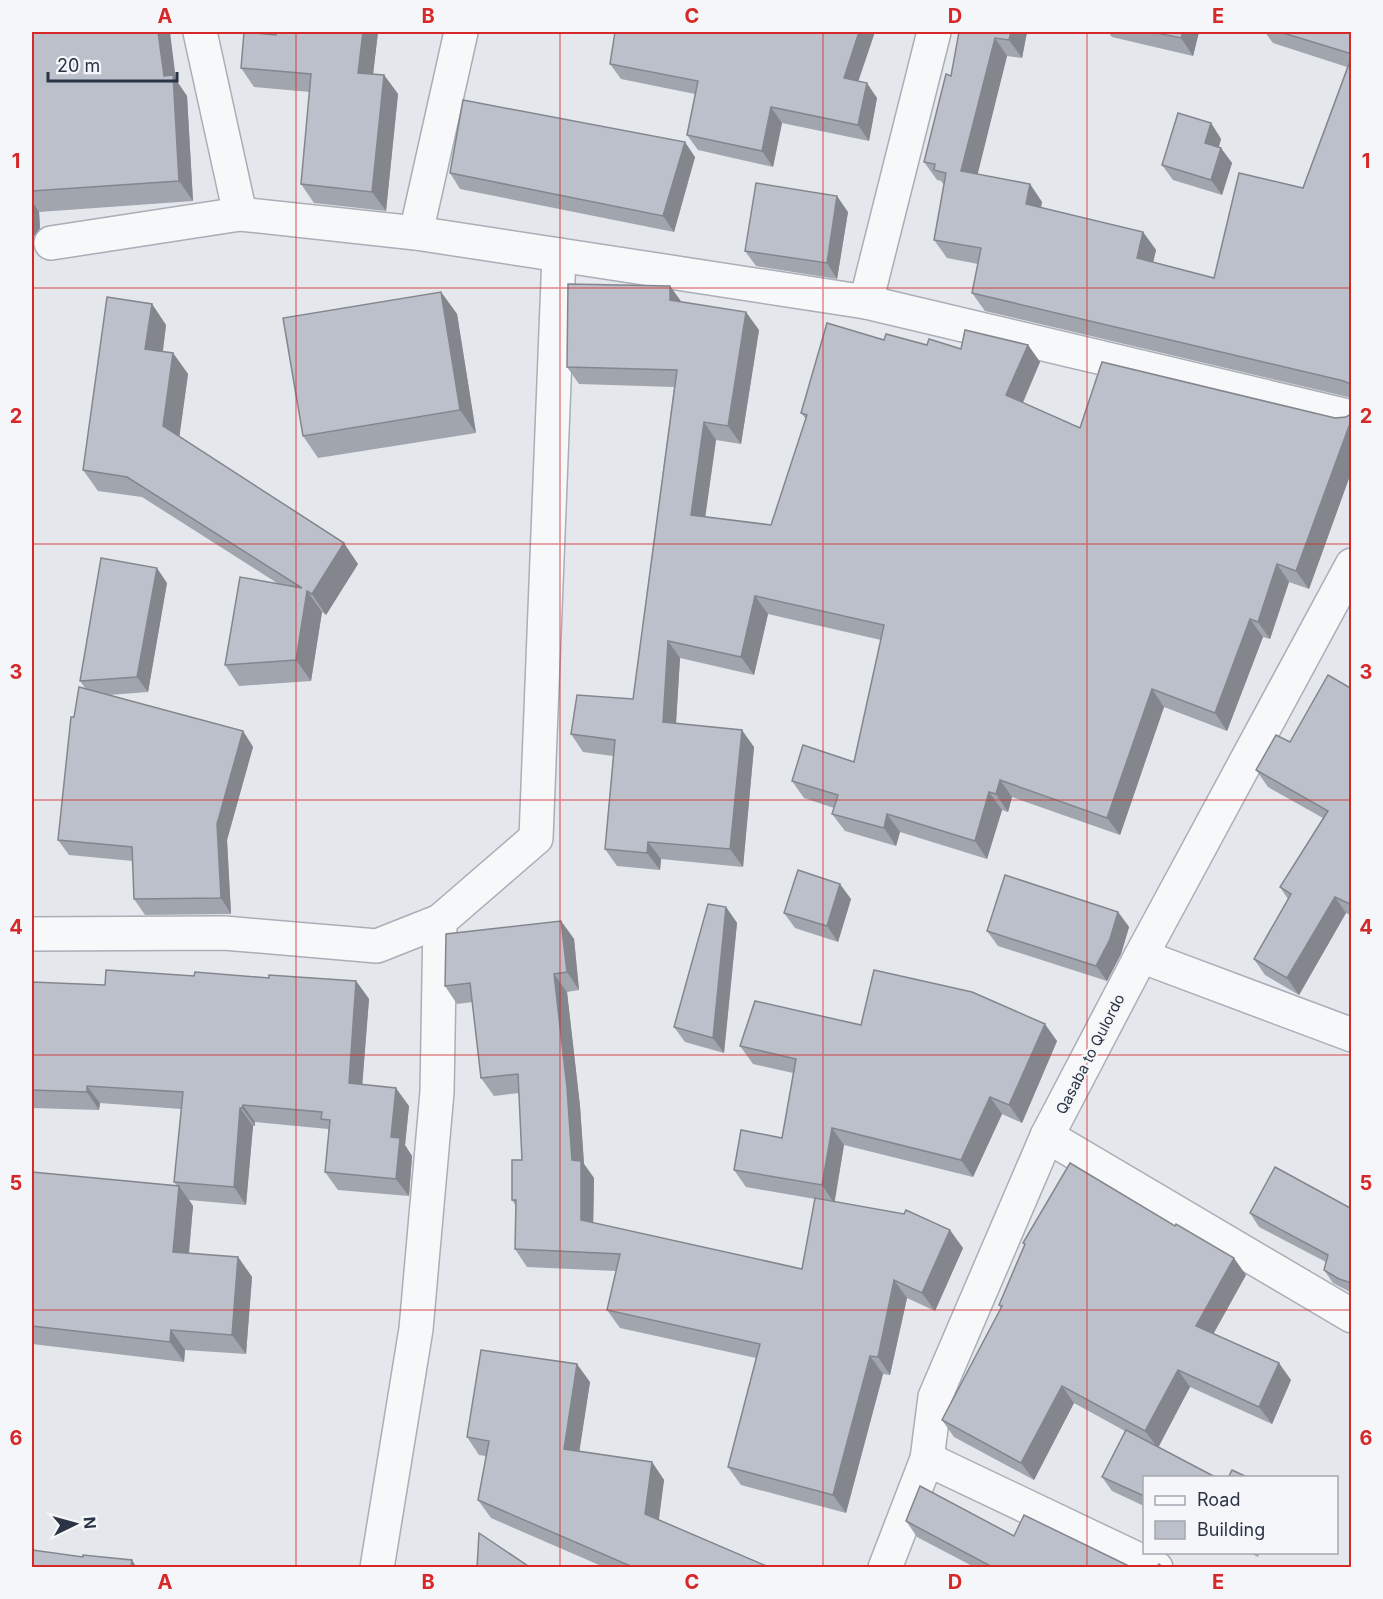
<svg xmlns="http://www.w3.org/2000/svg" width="1383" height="1599" viewBox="0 0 1383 1599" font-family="Inter,sans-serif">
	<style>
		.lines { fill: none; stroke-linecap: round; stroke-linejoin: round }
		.minor-casing { stroke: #a9aeb7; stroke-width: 36 }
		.tertiary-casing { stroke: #a9aeb7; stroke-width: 36 }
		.minor { stroke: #f7f8fa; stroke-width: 33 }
		.tertiary { stroke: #f7f8fa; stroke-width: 33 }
		.wall { fill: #a1a5ae }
		.shaded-wall { fill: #83868d }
		.building { fill: #bbc0ca; stroke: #83868d; stroke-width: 1.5 }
		.grid { fill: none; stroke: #d62828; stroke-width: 1.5; stroke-opacity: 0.55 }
		.labels { text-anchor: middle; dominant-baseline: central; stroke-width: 4.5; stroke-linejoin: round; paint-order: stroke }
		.street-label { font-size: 15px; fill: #2b3445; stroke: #f4f6f9 }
		.neatline { fill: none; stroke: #d62828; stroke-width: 2 }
		.grid-label { font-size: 20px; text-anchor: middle; font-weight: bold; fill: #d62828 }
	</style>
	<rect width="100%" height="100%" fill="#e4e7ec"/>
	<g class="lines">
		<defs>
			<g id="minor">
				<polyline points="200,32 240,214"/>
				<polyline points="416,233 461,32"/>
				<polyline points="51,243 240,214 416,233 866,302 1352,417"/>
				<polyline points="866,302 934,32"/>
				<polyline points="32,934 224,933 377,946 440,921"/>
				<polyline points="1141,956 1352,1035"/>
				<polyline points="1047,1136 1352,1316"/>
				<polyline points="927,1459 1156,1568"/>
				<polyline points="377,1568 416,1329 437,1092 440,921 536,838 559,255"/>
			</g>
			<polyline id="tertiary" points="885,1568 927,1459 935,1397 1047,1136 1141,956 1352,565"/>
		</defs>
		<!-- minor casing -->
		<use href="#minor" class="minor-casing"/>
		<!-- tertiary casing -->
		<use href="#tertiary" class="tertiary-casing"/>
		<!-- minor -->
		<use href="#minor" class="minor"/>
		<!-- tertiary -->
		<use href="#tertiary" class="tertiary"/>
	</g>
	<!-- wall -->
	<g class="wall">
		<polygon points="32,32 176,80 187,96 193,201 39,212 40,228 34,236 33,241 32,241"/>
		<polygon points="276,32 378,32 373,74 384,75 398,94 386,211 314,203 301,184 310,92 254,87 241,68 276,35"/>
		<polygon points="959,32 1027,32 1022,58 1007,56 977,174 1030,184 1042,202 1041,207 1143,232 1156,250 1153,262 1214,278 1303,188 1347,67 1273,43 1265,32 1352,32 1352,398 985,311 972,293 978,264 947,258 934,240 944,185 941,181 937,180 924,162 951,76"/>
		<polygon points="1108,32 1199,32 1193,56 1112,37"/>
		<polygon points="610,64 859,81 877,98 869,141 782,123 773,167 698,150 687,135 695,94 621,79"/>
		<polygon points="1211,123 1221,139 1219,147 1232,163 1222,195 1173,180 1162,165"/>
		<polygon points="695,157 674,232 460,189 450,173"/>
		<polygon points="848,212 837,279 756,266 745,251"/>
		<polygon points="670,286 681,302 759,330 741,444 716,440 705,517 771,525 806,419 801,413 884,340 961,349 1028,345 1040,362 1023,403 1080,428 1346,417 1352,413 1352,470 1309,589 1289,582 1270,639 1263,637 1227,731 1164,707 1120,835 1012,797 1008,812 1002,810 987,859 900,832 896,846 845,831 832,814 834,808 804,798 792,781 854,762 881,640 768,614 754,675 680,658 676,723 754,747 743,867 661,859 660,870 617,866 605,849 613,756 583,752 571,734 633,699 674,387 579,384 567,367"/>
		<polygon points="441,292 457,314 476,433 318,458 303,436"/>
		<polygon points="152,304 166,325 163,352 173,353 188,374 179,437 358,564 326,615 322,612 311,681 239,686 225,665 277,583 142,497 98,491 83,470"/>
		<polygon points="167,583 148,692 109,695 243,731 253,747 227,840 231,914 145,915 134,899 133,861 69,855 58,840 74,717 85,688 80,681"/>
		<polygon points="1352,689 1352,916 1346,913 1299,995 1265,975 1254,959 1288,899 1280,887 1323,818 1268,787 1256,770"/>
		<polygon points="851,899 838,942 795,928 784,913"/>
		<polygon points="726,907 737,923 724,1053 685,1042 674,1027"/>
		<polygon points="1118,912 1129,927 1121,954 1107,981 998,946 987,931"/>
		<polygon points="561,921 574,939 579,990 567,992 580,1106 584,1164 594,1178 593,1223 802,1269 815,1199 746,1187 734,1170 782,1138 793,1073 753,1064 740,1046 861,1025 1057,1041 1022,1123 1002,1114 973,1177 844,1145 835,1201 963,1248 935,1311 907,1298 890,1375 883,1374 846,1513 741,1485 728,1467 756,1358 620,1328 607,1310 616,1271 527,1267 515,1249 516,1206 512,1200 522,1160 519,1093 494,1096 481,1078 473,1002 457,1004 445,986"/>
		<polygon points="194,976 356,981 369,999 362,1085 409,1106 405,1145 412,1156 409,1196 338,1190 325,1172 329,1131 328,1129 255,1122 255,1126 253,1126 246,1205 189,1200 193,1206 189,1254 238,1257 252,1277 246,1354 185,1350 184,1362 32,1344 32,1172 177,1186 174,1182 181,1109 100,1103 99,1110 32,1108 32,982 105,985"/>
		<polygon points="1352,1209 1352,1293 1333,1283 1324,1270 1326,1262 1259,1227 1250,1213"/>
		<polygon points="1023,1243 1246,1275 1214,1333 1291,1380 1272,1424 1190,1387 1158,1447 1144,1478 1144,1506 1112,1491 1102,1477 1125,1431 1074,1403 1034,1480 954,1437 942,1420 1001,1308 999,1305 1025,1245"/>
		<polygon points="590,1382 579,1451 652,1462 664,1480 659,1520 771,1568 606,1568 491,1518 478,1500 486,1456 479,1455 467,1437"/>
		<polygon points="906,1521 1014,1536 1133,1568 976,1568 917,1537"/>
		<polygon points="1248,1552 1260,1552 1258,1557"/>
	</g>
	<!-- shaded-wall -->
	<g class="shaded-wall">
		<polygon points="158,32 170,32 176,80 187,96 193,201 179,181"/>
		<polygon points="363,32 378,32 371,92 358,73"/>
		<polygon points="859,32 875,32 854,94 844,78"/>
		<polygon points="1011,32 1027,32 1022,58 1009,40"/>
		<polygon points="1183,32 1199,32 1193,56 1181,38"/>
		<polygon points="995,38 1007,56 974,189 961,171"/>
		<polygon points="384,75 398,94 386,211 372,192"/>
		<polygon points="867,83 877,98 869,141 858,125"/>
		<polygon points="771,107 782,123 773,167 762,151"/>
		<polygon points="1211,123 1221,139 1215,158 1205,143"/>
		<polygon points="685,142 695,157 674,232 663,216"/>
		<polygon points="1221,148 1232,163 1222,195 1211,180"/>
		<polygon points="1030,184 1042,202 1038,222 1026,204"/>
		<polygon points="837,196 848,212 837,279 827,263"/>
		<polygon points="32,201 39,212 40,228 34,236 33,241 32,239"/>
		<polygon points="1143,232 1156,250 1150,276 1137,258"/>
		<polygon points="670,286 683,304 670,300"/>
		<polygon points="441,292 457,314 476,433 460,410"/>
		<polygon points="152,304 166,325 160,370 145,349"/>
		<polygon points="746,312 759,330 741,444 728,426"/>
		<polygon points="1028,345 1040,362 1018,413 1006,395"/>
		<polygon points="173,353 188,374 178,447 163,426"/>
		<polygon points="1352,418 1352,470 1309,589 1296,571"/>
		<polygon points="704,422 716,440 703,533 691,515"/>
		<polygon points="344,543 358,564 326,615 312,594"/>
		<polygon points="1277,564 1289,582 1270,639 1258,622"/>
		<polygon points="157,568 167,583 148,692 137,677"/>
		<polygon points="307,591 322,612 311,681 296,660"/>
		<polygon points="755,596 768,614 754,675 741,657"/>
		<polygon points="1250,619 1263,637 1227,731 1215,713"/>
		<polygon points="668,641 680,658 675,740 663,722"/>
		<polygon points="1152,689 1164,707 1120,835 1107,818"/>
		<polygon points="742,730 754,747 743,867 730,849"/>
		<polygon points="243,731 253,747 227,840 231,914 221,898 217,824"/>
		<polygon points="1000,780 1012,797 1008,812 996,794"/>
		<polygon points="989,792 1002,810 987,859 975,841"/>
		<polygon points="887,814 900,832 896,846 884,828"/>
		<polygon points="648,842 661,859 660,870 647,853"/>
		<polygon points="840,884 851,899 838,942 827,926"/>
		<polygon points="1335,897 1346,913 1299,995 1287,978"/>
		<polygon points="726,907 737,923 724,1053 713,1038"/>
		<polygon points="1118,912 1129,927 1121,954 1107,981 1096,966"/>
		<polygon points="561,921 574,939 579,990 567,972"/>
		<polygon points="554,974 567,992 580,1106 584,1164 594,1178 593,1238 581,1220 572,1160"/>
		<polygon points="356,981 369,999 361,1101 349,1083"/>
		<polygon points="1045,1024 1057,1041 1022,1123 1009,1105"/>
		<polygon points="87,1086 100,1103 99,1110 87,1092"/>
		<polygon points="396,1088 409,1106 405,1145 412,1156 409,1196 396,1179 391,1137"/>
		<polygon points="990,1097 1002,1114 973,1177 961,1160"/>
		<polygon points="243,1105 255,1122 255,1126 242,1108"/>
		<polygon points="240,1108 253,1126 246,1205 234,1187"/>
		<polygon points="832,1128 844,1145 834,1203 822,1185"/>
		<polygon points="179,1186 193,1206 187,1272 173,1252"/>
		<polygon points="950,1230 963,1248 935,1311 922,1293"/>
		<polygon points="238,1257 252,1277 246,1354 232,1335"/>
		<polygon points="1234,1258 1246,1275 1208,1343 1196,1326"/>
		<polygon points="894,1280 907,1298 890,1375 878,1357"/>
		<polygon points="171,1330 185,1350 184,1362 170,1342"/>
		<polygon points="870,1356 883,1374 846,1513 833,1495"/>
		<polygon points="1279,1363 1291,1380 1272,1424 1259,1407"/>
		<polygon points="577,1364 590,1382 577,1467 564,1449"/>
		<polygon points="1178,1370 1190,1387 1158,1448 1145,1431"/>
		<polygon points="1062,1386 1074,1403 1034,1480 1021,1463"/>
		<polygon points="652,1462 664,1480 657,1531 645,1514"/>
		<polygon points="132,1560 137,1568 131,1568"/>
	</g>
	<!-- building -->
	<g class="building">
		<polygon points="32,32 158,32 164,76 173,75 179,181 32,191"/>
		<polygon points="244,32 276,35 276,32 363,32 358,73 384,75 372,192 301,184 311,74 241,68"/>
		<polygon points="615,32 859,32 844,78 867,83 858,125 771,107 762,151 687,135 698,81 610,64"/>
		<polygon points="959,32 1011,32 1009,40 995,38 961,171 1030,184 1026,204 1143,232 1137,258 1214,278 1239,173 1303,188 1352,56 1352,385 1344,381 972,293 981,248 934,240 946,173 934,170 935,164 924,162 946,74 951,76"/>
		<polygon points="1152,32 1183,32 1181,38"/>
		<polygon points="1280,32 1352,32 1352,54"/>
		<polygon points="463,100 685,142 663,216 450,173"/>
		<polygon points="1178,113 1211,123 1205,143 1221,148 1211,180 1162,165"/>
		<polygon points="756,183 837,196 827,263 745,251"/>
		<polygon points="568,284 670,286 670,300 746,312 728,426 704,422 691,515 771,525 807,415 801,413 827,323 884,340 886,334 927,345 929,339 961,349 965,330 1028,345 1006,395 1080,428 1102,362 1335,418 1346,417 1352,413 1352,418 1296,571 1277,564 1258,622 1250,619 1215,713 1152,689 1107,818 1000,780 996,794 989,792 975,841 887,814 884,828 832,814 838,795 792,781 803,745 854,762 884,625 755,596 741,657 668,641 663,722 742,730 730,849 648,842 647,853 605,849 615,740 571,734 577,695 633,699 677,370 567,367"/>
		<polygon points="441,292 460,410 303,436 283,318"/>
		<polygon points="107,297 152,304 145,349 173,353 163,426 344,543 312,594 307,591 296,660 225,665 240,577 302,588 127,477 83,470"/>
		<polygon points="101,558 157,568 137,677 80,681"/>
		<polygon points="1328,675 1352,689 1352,905 1335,897 1287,978 1254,959 1291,894 1280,887 1328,811 1256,770 1276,735 1290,742"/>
		<polygon points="79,687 243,731 217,824 221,898 134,899 132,847 58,840 71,717 74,717"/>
		<polygon points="798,870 840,884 827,926 784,913"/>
		<polygon points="1005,875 1118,912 1110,939 1096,966 987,931"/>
		<polygon points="708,904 726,907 713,1038 674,1027"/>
		<polygon points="561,921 567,972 554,974 567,1088 572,1160 581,1161 581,1220 802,1269 815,1198 904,1214 906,1210 950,1230 922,1293 894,1280 878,1357 870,1356 833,1495 728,1467 760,1344 607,1310 620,1254 515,1249 516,1200 512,1200 512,1160 522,1160 518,1074 481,1078 470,983 445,986 446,934"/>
		<polygon points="106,970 194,976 195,972 269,978 269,975 356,981 349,1083 396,1088 391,1137 400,1138 396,1179 325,1172 330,1120 321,1119 322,1112 243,1105 242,1108 240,1108 234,1187 174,1182 183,1092 87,1086 87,1092 32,1090 32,982 105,985"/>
		<polygon points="874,970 972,992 1045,1024 1009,1105 990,1097 961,1160 832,1128 822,1185 734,1170 741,1130 782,1138 796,1059 740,1046 755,1001 861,1025"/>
		<polygon points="1070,1163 1175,1226 1176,1224 1234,1258 1196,1326 1279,1363 1259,1407 1178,1370 1145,1431 1062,1386 1021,1463 942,1420 1002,1306 999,1305 1025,1244 1023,1243"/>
		<polygon points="1275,1167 1352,1209 1352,1283 1339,1279 1324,1270 1328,1255 1250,1213"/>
		<polygon points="32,1172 179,1186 173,1252 238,1257 232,1335 171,1330 170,1342 32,1326"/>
		<polygon points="481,1350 577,1364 564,1449 652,1462 645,1514 771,1568 635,1568 478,1500 489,1441 467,1437"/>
		<polygon points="1126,1430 1217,1478 1144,1478 1144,1496 1102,1477"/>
		<polygon points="1232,1470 1249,1478 1228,1478"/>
		<polygon points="920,1486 1014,1536 1024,1515 1133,1568 994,1568 906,1521"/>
		<polygon points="479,1533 531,1568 477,1568"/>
		<polygon points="32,1550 83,1557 83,1555 132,1560 131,1568 32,1568"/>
		<polygon points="1159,1564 1164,1568 1156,1568"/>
	</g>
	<!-- grid -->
	<path class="grid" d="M296 32V1568M560 32V1568M823 32V1568M1087 32V1568M32 288H1352M32 544H1352M32 800H1352M32 1055H1352M32 1310H1352"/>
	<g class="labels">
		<!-- street labels -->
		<g class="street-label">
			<text transform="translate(1090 1054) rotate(-63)">Qasaba to Qulordo</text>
		</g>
	</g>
	<!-- border -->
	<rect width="1383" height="1599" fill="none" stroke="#f4f6f9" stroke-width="66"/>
	<!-- legend -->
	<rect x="1143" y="1476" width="195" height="78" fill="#f4f6f9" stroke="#a4a8b1" stroke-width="1.5"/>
	<rect x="1155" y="1496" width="30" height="9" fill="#f7f8fa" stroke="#a4a8b1" stroke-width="1.5"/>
	<text x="1197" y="1506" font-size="18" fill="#2b3445">Road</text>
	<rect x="1155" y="1521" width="30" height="18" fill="#bbc0ca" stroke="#a4a8b1" stroke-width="1.5"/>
	<text x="1197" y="1536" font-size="18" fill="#2b3445">Building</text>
	<!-- north arrow -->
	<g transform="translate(75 1524) rotate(85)" stroke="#f4f6f9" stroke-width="4.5" paint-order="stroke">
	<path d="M0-4.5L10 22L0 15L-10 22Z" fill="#2b3445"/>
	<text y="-9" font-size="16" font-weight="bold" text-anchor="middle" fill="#2b3445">N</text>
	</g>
	<!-- scale -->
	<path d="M48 72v9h129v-9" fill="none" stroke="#2b3445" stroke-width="3"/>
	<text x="57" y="72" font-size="18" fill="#2b3445" stroke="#f4f6f9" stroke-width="4.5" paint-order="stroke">20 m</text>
	<rect x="33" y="33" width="1317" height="1533" class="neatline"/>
	<g class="grid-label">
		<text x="165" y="23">A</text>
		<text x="428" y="23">B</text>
		<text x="692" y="23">C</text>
		<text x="955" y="23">D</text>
		<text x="1218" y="23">E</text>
		<text x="16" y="168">1</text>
		<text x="1366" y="168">1</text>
		<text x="16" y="423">2</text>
		<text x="1366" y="423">2</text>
		<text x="16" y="679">3</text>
		<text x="1366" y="679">3</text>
		<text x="16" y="934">4</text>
		<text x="1366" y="934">4</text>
		<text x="16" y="1190">5</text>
		<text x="1366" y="1190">5</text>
		<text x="16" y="1445">6</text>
		<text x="1366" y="1445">6</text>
		<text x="165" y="1589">A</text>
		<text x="428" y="1589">B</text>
		<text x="692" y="1589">C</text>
		<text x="955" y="1589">D</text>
		<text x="1218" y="1589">E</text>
	</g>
</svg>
